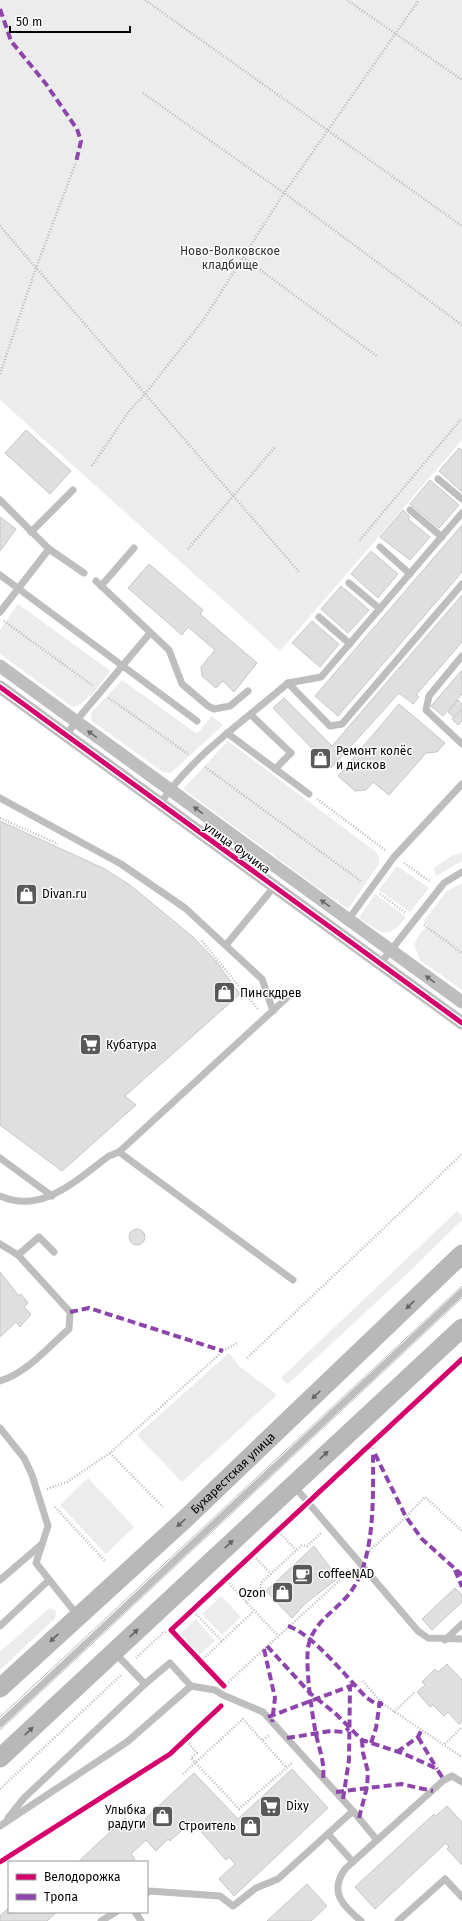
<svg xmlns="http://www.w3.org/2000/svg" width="462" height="1921" viewBox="0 0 462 1921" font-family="'Fira Sans',sans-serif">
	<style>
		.green { fill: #ececec }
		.building { fill: #dfdfdf; stroke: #c7c7c7 }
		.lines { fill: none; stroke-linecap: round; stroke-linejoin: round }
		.path { stroke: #b9b9b9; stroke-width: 2.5; stroke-dasharray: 1 2; stroke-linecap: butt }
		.service { stroke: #bebebe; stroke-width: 7 }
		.minor { stroke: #bebebe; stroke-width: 13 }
		.secondary { stroke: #b8b8b8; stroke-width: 19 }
		.tram { stroke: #bebebe; stroke-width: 1 }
		.quiet { stroke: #8e44ad; stroke-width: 4; stroke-dasharray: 8 4; stroke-linecap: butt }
		.cycleway-casing { stroke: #fff; stroke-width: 8 }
		.cycleway { stroke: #d6006c; stroke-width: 5 }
		.oneway { fill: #686868 }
		.oneway2 { fill: #656565 }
		.labels { text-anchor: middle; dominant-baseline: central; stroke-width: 3; stroke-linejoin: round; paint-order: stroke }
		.park-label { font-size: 12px; fill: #333; stroke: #fff }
		.poi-label { font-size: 12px; fill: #000; stroke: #fff; text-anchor: start }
		.street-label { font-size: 12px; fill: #000; stroke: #fff }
	</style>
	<rect width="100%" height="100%" fill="#fff"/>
	<!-- green -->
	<g class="green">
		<polygon points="0,0 462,0 462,440 280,651 0,400"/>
		<polygon points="18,604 109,670 109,673 91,696 89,696 81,704 73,707 0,654 0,630"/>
		<polygon points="122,680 197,734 212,716 223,725 171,773 163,772 92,721 91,713"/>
		<polygon points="228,741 376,852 379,857 379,864 348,909 338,902 339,900 337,899 336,901 183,789"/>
		<polygon points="462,852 462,861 436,876 434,868 450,857"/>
		<polygon points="397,866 429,888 410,912 379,890"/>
		<polygon points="462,883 462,990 420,960 414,944 421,932 428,926 423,922 446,892"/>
		<path d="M375 894 406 917C387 941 382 933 359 918Z"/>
		<polygon points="457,1211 462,1216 462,1220 412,1269 288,1384 281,1378"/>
		<polygon points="229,1353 239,1366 277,1395 182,1482 137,1435"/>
		<polygon points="88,1478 134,1527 106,1554 60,1505"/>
		<polygon points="221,1596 241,1617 222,1635 202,1614"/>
		<polygon points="49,1608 56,1611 55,1618 0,1670 0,1652"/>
		<polygon points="196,1619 215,1641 199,1655 180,1634"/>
	</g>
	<!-- building -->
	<g class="building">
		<polygon points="26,430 71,471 50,494 5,453"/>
		<polygon points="459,448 462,450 462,492 439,471"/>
		<polygon points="430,480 459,505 439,528 410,504"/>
		<polygon points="403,510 410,517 408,519 430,537 410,560 380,537"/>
		<polygon points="0,517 16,529 0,551"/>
		<polygon points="462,525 462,572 338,716 315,696"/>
		<polygon points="371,551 398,574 378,598 351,574"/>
		<polygon points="149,564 203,610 200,614 257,663 234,692 223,681 216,688 202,676 201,667 215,650 188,627 182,635 128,588"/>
		<polygon points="341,586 369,610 348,633 321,609"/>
		<polygon points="462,595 462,642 416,695 419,697 413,704 399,693 331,768 273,708 284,698 332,746"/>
		<polygon points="312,621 339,644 320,667 292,643"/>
		<polygon points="462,670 462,694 443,716 431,706"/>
		<polygon points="458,700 462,704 462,709 454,717 448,712"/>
		<polygon points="399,704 445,743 437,752 426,753 389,795 373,782 366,790 355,791 338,776"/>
		<polygon points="462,709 462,721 458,725 452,719"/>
		<polygon points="0,821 103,868 130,885 193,937 215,960 240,994 125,1096 136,1105 62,1171 0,1125"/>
		<circle cx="137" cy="1237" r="8"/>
		<polygon points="0,1272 19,1296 21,1294 28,1303 24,1307 31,1314 20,1327 16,1322 0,1337"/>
		<polygon points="314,1546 338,1578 306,1603 292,1618 266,1591"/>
		<polygon points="455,1588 462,1595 462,1602 432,1630 422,1619"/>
		<polygon points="447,1664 462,1680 462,1722 459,1724 448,1712 444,1716 433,1705 430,1707 417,1692 425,1685 422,1682 435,1669 438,1672"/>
		<polygon points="292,1769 328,1808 234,1896 219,1879 235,1864 229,1857 226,1860 192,1821 170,1841 168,1839 156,1851 146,1840 131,1854 135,1859 131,1862 78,1862 125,1818 135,1828 194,1773 238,1819"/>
		<polygon points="447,1806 462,1822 462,1865 447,1849 449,1847 446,1843 375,1909 355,1887 434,1814 436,1816"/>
		<polygon points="307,1884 327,1906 311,1921 267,1921"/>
		<polygon points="9,1907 9,1912 57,1912 47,1921 0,1921 0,1916"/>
	</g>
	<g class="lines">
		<!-- path -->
		<g class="path">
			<polyline points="145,0 462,226"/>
			<polyline points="347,0 462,80"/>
			<polyline points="143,93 284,193 462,325"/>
			<polyline points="0,226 299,572"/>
			<polyline points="243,257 378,357"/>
			<polyline points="0,374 36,268 76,162"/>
			<polyline points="92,466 130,410 145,394 204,319 284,193 419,0"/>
			<polyline points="360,540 462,418"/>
			<polyline points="188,549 275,447"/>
			<polyline points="4,621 92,685"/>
			<polyline points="109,698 188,754"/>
			<polyline points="205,767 362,882"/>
			<polyline points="317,799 385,850"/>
			<polyline points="0,818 58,844"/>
			<polyline points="404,863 431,882"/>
			<polyline points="380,894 406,913"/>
			<polyline points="424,925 462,953"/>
			<polyline points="202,941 246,995 241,999"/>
			<polyline points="253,988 246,995 258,1009"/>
			<polyline points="247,1358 462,1154"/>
			<polyline points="372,1442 373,1451"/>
			<polyline points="110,1453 163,1507"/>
			<polyline points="47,1489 67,1482 110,1453 223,1351 237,1343"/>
			<polyline points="316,1495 462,1359"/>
			<polyline points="55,1507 105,1561"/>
			<polyline points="277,1530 296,1550"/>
			<polyline points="252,1554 271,1574"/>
			<polyline points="365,1555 406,1517 425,1497 462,1531"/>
			<polyline points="225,1579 278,1636"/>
			<polyline points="246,1602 261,1590 261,1583 302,1545 307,1546 321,1533"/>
			<polyline points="192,1610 222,1641 254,1611"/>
			<polyline points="171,1630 217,1679"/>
			<polyline points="136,1658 163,1633 171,1630 301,1509"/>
			<polyline points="201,1661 222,1641"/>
			<polyline points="363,1681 383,1704 462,1757"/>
			<polyline points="226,1684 351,1570"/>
			<polyline points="394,1712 415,1692"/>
			<polyline points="185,1739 197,1753 191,1758 239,1809 292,1763"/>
			<polyline points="263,1740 270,1734"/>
			<polyline points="445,1744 462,1727"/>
			<polyline points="183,1774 243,1719 286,1767"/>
			<polyline points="0,1789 121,1675"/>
			<polyline points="0,1862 170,1754 221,1706"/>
		</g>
		<!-- service -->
		<g class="service">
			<polyline points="438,479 462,499"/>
			<polyline points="0,500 49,549 84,573"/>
			<polyline points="410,510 442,537"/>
			<polyline points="31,532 73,490"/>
			<polyline points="380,547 410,574"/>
			<polyline points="0,575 197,721"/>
			<polyline points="96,581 169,650 182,684 208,706 214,709 230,706 248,691"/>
			<polyline points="349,583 380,609"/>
			<polyline points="101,586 134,548"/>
			<polyline points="0,612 49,549"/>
			<polyline points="319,617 350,644"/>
			<polyline points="462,656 429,696 426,710 462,744"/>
			<polyline points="288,683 321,677 462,513"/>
			<polyline points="251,715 291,753 275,769"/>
			<polyline points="227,733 309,794"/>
			<polyline points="66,736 76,721 150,633"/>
			<polyline points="0,798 121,864 185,908 262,979 273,1011"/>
			<path d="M160 804C193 755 244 721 288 683L330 726 342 724 462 584"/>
			<polyline points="348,920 394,857 462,784"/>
			<polyline points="226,945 274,887"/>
			<polyline points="380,964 444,883 462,872"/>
			<polyline points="119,1152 293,1280"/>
			<polyline points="0,1158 52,1196"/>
			<path d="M0 1196C43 1215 77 1179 109 1156L119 1152 292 993"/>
			<path d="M0 1244 18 1255 70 1312 69 1329C48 1347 27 1373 0 1381"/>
			<polyline points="18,1255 39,1237 54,1252"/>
			<polyline points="0,1428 24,1458 32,1475 48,1526 36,1563 78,1616"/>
			<polyline points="294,1486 418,1631 428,1638 462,1639"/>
			<polyline points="0,1580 42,1544"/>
			<polyline points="0,1626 49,1580"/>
			<polyline points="445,1640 462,1624"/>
			<polyline points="191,1686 215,1690 223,1695 263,1712 353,1811"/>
			<polyline points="0,1724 462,1292"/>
			<polyline points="8,1818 24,1798 145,1684"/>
			<polyline points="0,1826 127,1742 191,1686 170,1663 145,1684 114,1652"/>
			<polyline points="328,1834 353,1862"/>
			<polyline points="147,1893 149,1891 220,1896 233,1906 256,1888 278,1879 353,1811 377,1840"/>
			<polyline points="135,1912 141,1921"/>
			<polyline points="101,1921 116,1912"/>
			<path d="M361 1921C342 1905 329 1892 345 1869L444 1780 452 1776 462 1782"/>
			<polyline points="398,1921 445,1879 462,1897"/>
		</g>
		<!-- minor -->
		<g class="minor">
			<polyline points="0,666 462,1002"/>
			<polyline points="0,687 462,1023"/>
		</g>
		<!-- secondary -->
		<g class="secondary">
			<path id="s1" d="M0 1688 184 1520 462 1254"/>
			<polyline points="0,1758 462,1328"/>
		</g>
		<!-- tram -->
		<g class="tram">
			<polyline points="0,1717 462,1286"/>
			<polyline points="0,1730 462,1298"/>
		</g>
		<!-- quiet -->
		<g class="quiet">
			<polyline points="0,9 11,41 46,84 77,129 81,141 76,162"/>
			<polyline points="70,1312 89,1308 223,1351"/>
			<polyline points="375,1454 406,1517 422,1539 462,1575"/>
			<polyline points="455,1570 462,1587"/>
			<path d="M288 1626C313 1634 347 1678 367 1698L376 1704H383"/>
			<polyline points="267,1646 311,1694 336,1714 362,1740 402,1753 429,1765 437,1769 444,1780"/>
			<polyline points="264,1649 275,1698 272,1722"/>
			<polyline points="268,1717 353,1685"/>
			<polyline points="418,1737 437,1769"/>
			<polyline points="287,1738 331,1731 344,1732 349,1728"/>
			<polyline points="371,1743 376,1728 380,1701"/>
			<polyline points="397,1752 418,1737 422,1729"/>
			<path d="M323 1778C325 1762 319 1749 316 1734 312 1715 304 1660 309 1643 316 1619 338 1610 352 1590 376 1556 373 1491 373 1451"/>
			<polyline points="336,1792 401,1784 433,1791"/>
			<polyline points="343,1799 349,1760 350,1686"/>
			<polyline points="359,1818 367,1787 368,1772 363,1753 362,1740"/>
		</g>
		<defs>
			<g id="cycleway">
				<polyline points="0,687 462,1023"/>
				<polyline points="224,1686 171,1630 462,1359"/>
				<polyline points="0,1862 170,1754 221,1706"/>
			</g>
		</defs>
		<!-- cycleway casing -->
		<use href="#cycleway" class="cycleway-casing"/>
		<!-- cycleway -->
		<use href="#cycleway" class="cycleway"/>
	</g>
	<!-- one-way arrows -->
	<defs><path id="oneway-solid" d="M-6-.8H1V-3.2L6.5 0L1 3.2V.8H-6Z"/></defs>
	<g class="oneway">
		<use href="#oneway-solid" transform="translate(92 734) rotate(-144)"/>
		<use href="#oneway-solid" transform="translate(198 810) rotate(-144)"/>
		<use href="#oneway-solid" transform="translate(325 903) rotate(-144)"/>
		<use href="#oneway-solid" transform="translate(430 979) rotate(-144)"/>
	</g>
	<g class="oneway2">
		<use href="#oneway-solid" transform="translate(410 1305) rotate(136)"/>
		<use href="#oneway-solid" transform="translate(316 1395) rotate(136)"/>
		<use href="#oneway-solid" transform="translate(324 1455) rotate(-43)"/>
		<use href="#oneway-solid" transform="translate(181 1523) rotate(138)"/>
		<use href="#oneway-solid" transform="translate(229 1544) rotate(-43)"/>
		<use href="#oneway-solid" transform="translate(134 1633) rotate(-43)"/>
		<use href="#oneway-solid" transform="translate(54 1638) rotate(137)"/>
		<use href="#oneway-solid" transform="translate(29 1731) rotate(-43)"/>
	</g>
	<!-- icons -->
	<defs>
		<symbol id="shop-square" viewBox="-11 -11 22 22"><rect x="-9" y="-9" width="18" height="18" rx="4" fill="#595959" stroke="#fff"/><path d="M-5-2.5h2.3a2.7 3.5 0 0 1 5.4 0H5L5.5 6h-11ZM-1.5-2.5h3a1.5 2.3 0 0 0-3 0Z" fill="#fff"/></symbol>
		<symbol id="supermarket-square" viewBox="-11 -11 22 22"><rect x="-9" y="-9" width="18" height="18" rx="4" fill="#595959" stroke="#fff"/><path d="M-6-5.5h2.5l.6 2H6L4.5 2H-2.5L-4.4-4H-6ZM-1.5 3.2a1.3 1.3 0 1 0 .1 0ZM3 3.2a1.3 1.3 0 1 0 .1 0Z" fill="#fff"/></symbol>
		<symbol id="cafe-square" viewBox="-11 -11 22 22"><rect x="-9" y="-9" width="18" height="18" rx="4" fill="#595959" stroke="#fff"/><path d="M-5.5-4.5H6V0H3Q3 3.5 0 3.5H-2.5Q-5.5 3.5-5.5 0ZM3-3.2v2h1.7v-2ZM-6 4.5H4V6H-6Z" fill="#fff"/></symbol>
	</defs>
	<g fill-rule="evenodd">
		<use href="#shop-square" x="308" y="746" width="25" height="25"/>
		<use href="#shop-square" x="14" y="882" width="25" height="25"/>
		<use href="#shop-square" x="212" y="980" width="25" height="25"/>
		<use href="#supermarket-square" x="78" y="1032" width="25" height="25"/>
		<use href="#cafe-square" x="290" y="1562" width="25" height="25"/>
		<use href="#shop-square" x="270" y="1580" width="25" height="25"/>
		<use href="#supermarket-square" x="258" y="1794" width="25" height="25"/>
		<use href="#shop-square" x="150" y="1804" width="25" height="25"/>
		<use href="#shop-square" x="238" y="1814" width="25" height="25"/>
	</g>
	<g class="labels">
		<!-- park labels -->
		<g class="park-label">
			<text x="230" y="251">Ново-Волковское<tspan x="230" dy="14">кладбище</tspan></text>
		</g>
		<!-- poi labels -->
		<g class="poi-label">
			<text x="336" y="751">Ремонт колёс<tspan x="336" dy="14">и дисков</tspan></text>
			<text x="42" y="894">Divan.ru</text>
			<text x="240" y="993">Пинскдрев</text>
			<text x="106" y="1045">Кубатура</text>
			<text x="318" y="1574">coffeeNAD</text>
			<text x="266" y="1593" text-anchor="end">Ozon</text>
			<text x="286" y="1806">Dixy</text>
			<text x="146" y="1810" text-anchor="end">Улыбка<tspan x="146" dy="14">радуги</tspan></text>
			<text x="236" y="1826" text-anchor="end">Строитель</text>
		</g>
		<!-- street labels -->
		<g class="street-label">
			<text transform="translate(237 848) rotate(36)">улица Фучика</text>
			<text stroke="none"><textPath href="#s1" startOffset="317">Бухарестская улица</textPath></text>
		</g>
	</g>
	<!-- legend -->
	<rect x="8" y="1861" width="140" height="52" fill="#ffffff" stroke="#999999"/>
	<rect x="16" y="1874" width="20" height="6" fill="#d6006c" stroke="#999999"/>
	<text x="44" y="1881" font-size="12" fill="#000000">Велодорожка</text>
	<rect x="16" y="1894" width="20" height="6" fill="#8e44ad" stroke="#999999"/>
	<text x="44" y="1901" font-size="12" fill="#000000">Тропа</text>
	<!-- scale -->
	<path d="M10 26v6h120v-6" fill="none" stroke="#000000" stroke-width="2"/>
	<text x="16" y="26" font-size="12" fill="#000000" stroke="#ffffff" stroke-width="3" paint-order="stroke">50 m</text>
</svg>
